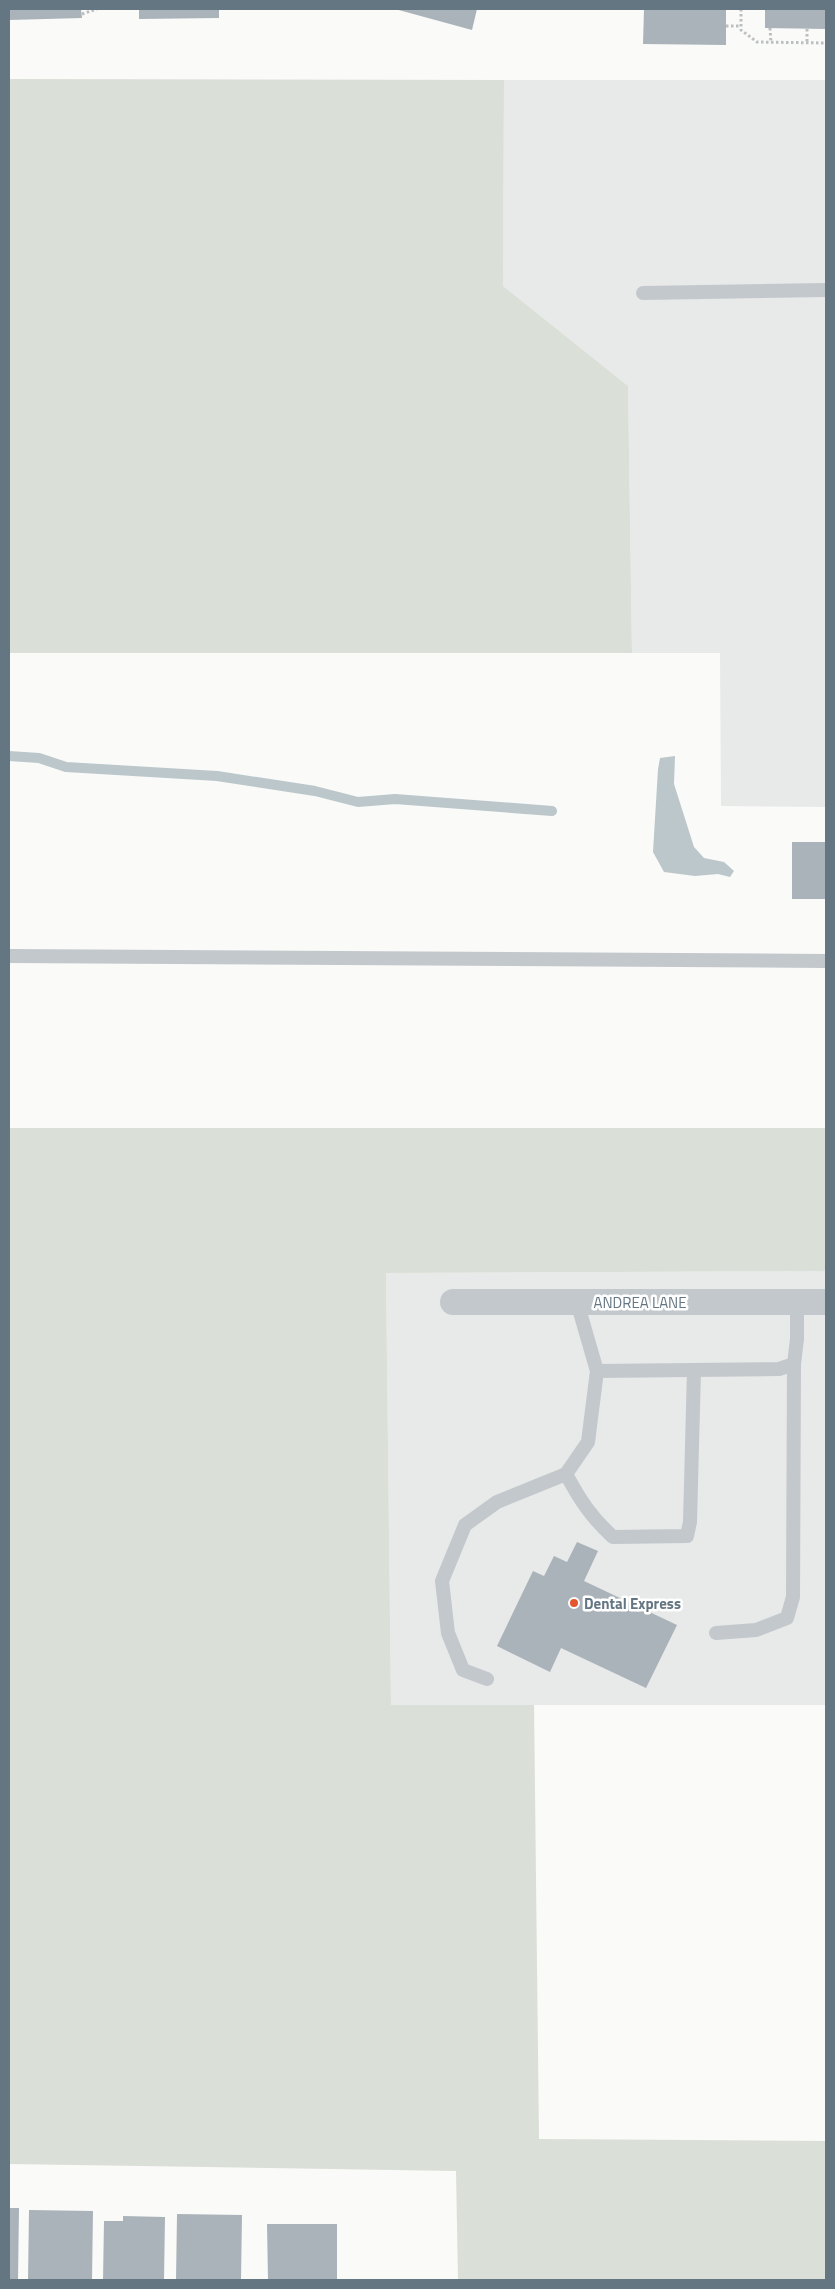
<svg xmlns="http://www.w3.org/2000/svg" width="835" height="2289" viewBox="0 0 835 2289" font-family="'Titillium Web',sans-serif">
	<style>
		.built { fill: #e8e9e9 }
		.green { fill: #dadfd7 }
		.water { fill: #bbc7cb }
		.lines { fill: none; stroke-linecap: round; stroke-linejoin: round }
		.stream { stroke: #bbc7cb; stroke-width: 10 }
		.building { fill: #aab3b9 }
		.path { stroke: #bbbfc2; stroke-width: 3; stroke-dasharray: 2.5 2.5; stroke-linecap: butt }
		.service { stroke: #c3c8cc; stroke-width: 14 }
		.minor { stroke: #c3c8cc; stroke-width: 26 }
		.poi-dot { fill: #e4572e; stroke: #fff; stroke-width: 2 }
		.labels { text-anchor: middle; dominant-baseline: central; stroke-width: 5; stroke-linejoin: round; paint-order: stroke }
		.street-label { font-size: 15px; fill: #657683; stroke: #fff }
		.poi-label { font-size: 15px; font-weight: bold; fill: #657683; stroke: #fff; text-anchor: start }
	</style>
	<rect width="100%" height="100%" fill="#fafaf8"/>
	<!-- built -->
	<g class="built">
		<polygon points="504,80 826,80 826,807 721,806 720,653 632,653 628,386 503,286"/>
		<polygon points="826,1271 826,1725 826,1705 391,1705 386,1273"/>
	</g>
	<!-- green -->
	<g class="green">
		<polygon points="9,79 504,80 503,286 628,386 632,653 9,653"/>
		<polygon points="9,1128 826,1128 826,1271 386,1273 391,1705 534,1705 539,2139 826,2141 826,2280 458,2280 456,2171 9,2164"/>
	</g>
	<!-- water -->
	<polygon class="water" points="675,756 674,784 694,847 704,858 724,862 734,871 730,877 718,874 695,876 664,872 653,852 658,769 660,758"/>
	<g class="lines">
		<!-- stream -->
		<polyline class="stream" points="9,756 39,758 66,767 217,776 315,791 358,802 395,799 552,811"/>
	</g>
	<!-- building -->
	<g class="building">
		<polygon points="9,9 81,9 82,18 9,20"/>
		<polygon points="139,9 219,9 219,18 139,19"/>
		<polygon points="395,9 477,9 472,30"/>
		<polygon points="644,9 726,9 726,45 643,44"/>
		<polygon points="765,9 826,9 826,29 765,28"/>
		<rect x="792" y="842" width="34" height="57"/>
		<polygon points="577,1542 598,1551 584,1581 677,1625 646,1688 561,1648 550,1672 497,1646 533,1571 544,1576 554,1556 567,1562"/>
		<polygon points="9,2208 19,2208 18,2280 9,2280"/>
		<polygon points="29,2210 93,2211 92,2280 28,2280"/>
		<polygon points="177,2214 242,2215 241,2280 176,2280"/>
		<polygon points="123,2216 165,2217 164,2280 103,2280 104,2221 123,2221"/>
		<polygon points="267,2224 337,2224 337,2280 268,2280"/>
	</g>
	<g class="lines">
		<!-- path -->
		<g class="path">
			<polyline points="741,9 741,30 757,42 826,43"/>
			<polyline points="82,14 97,9"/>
			<polyline points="726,26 741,26"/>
			<polyline points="770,28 771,43"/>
			<polyline points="807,29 807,43"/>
		</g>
		<!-- service -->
		<g class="service">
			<polyline points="643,293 826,290"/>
			<polyline points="9,956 826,961"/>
			<polyline points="597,1371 779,1369 794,1364 797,1339 797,1302"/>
			<path d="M566 1474C580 1500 591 1517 613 1537L687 1536 690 1522 694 1370"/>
			<polyline points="716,1633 756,1630 787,1618 793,1597 794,1364"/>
			<polyline points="487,1679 463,1670 448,1633 442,1581 465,1525 497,1502 566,1474 588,1442 597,1371 577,1302"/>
		</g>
		<!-- minor -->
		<polyline class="minor" points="453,1302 826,1302"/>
	</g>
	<!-- markers -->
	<circle class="poi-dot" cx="574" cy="1603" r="5"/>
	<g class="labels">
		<!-- street labels -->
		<g class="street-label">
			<text x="640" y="1302">ANDREA LANE</text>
		</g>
		<!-- poi labels -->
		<g class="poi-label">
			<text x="584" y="1603">Dental Express</text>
		</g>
	</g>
	<!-- border -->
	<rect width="835" height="2289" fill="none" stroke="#657683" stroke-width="20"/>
</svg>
